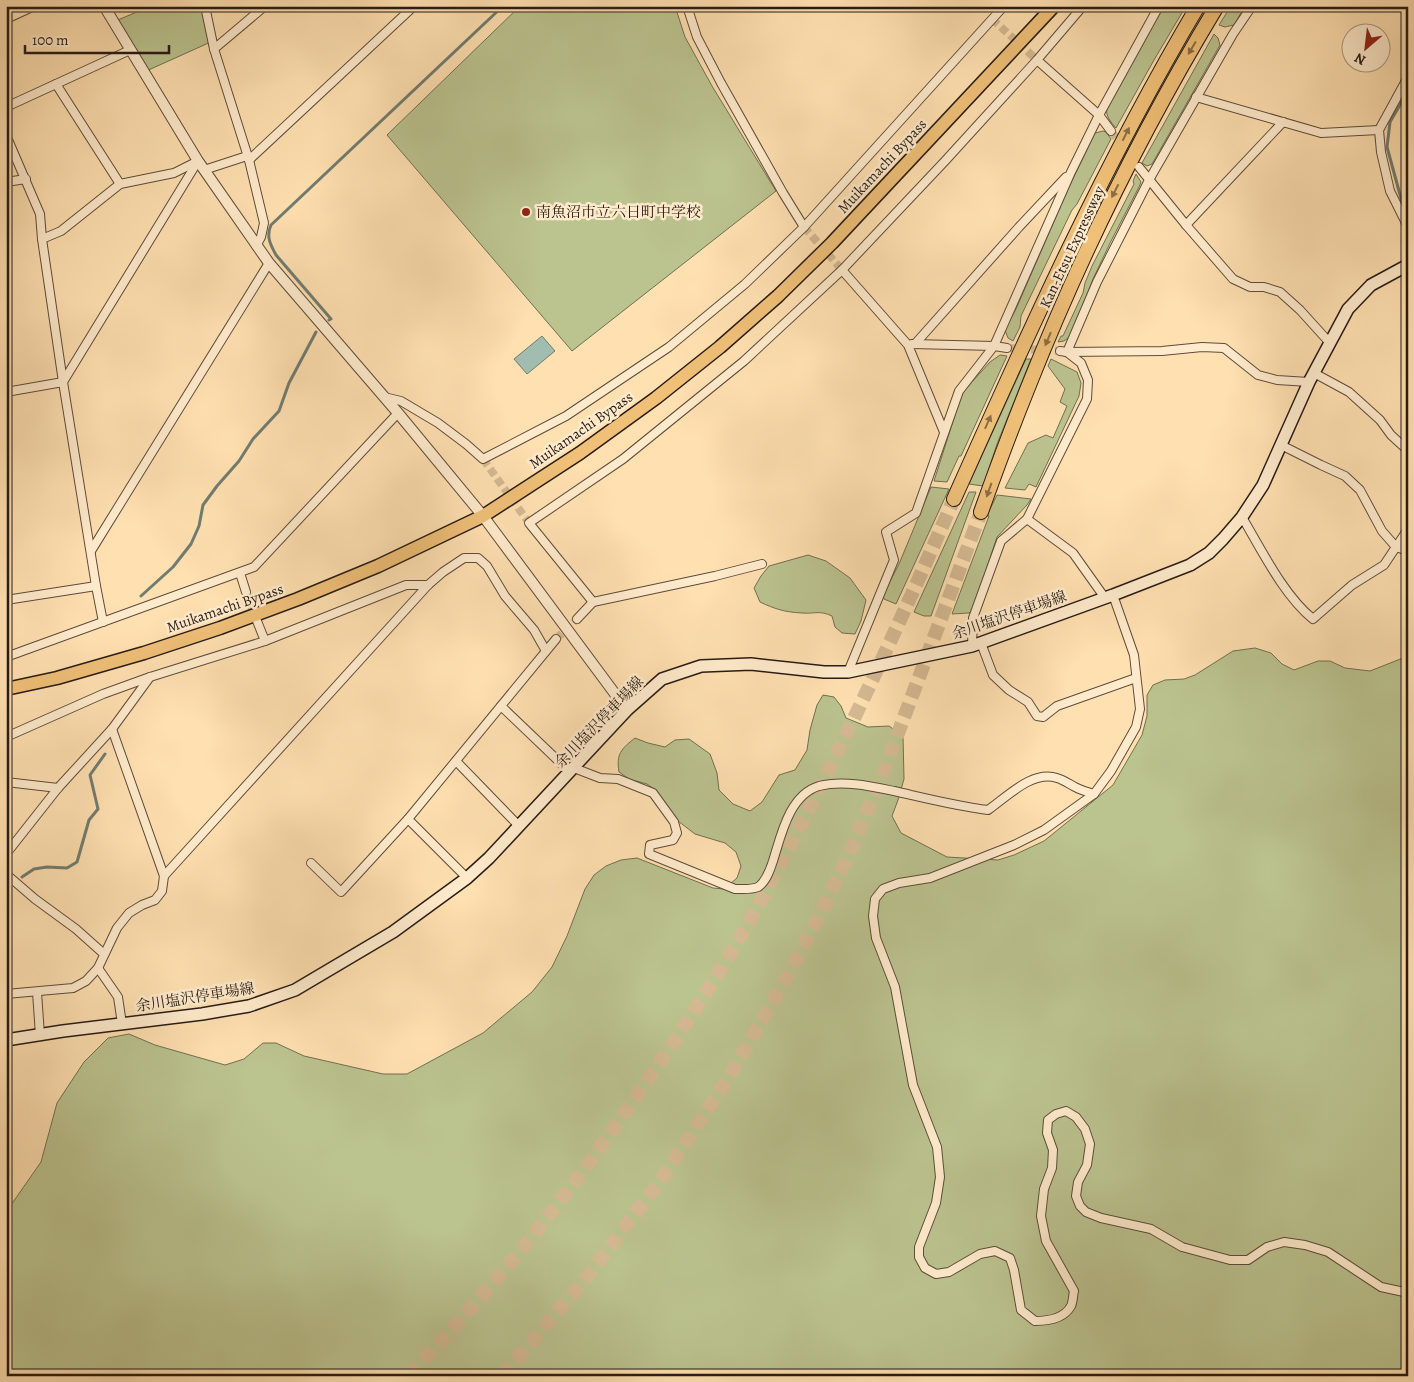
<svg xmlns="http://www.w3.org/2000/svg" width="1414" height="1382" viewBox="0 0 1414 1382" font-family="Alegreya,'Noto Serif JP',serif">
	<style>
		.green { fill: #bbc38f; stroke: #716f52 }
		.water { fill: #a0bdaf; stroke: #707c71 }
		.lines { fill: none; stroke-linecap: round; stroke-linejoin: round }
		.stream { stroke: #707c71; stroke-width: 3 }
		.minor-tunnel { stroke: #d4b992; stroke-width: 8; stroke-dasharray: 8 4; stroke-linecap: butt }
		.motorway-tunnel { stroke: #d4b992; stroke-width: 14; stroke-dasharray: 14 7; stroke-linecap: butt }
		.minor-casing { stroke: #5d4c3c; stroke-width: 10 }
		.tertiary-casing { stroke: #5d4c3c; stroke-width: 12 }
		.secondary-casing { stroke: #271b15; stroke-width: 14 }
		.trunk-casing { stroke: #271b15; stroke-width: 15 }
		.motorway-casing { stroke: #271b15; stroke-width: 16 }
		.minor { stroke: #ffebcc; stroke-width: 8 }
		.tertiary { stroke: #ffebcc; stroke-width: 10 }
		.secondary { stroke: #ffebcc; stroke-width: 11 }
		.trunk { stroke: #f0c078; stroke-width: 12 }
		.motorway { stroke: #f0c078; stroke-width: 14 }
		.oneway { fill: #8c6e46 }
		.poi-dot { fill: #8f2418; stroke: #ffebcc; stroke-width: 2 }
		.labels { text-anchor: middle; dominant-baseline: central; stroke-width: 5; stroke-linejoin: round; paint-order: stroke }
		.street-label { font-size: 15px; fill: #271b15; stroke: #ffebcc }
		.poi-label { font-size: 15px; fill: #271b15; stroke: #ffebcc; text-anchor: start }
	</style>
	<rect width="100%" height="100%" fill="#ffe0b1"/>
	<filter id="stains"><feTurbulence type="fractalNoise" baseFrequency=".004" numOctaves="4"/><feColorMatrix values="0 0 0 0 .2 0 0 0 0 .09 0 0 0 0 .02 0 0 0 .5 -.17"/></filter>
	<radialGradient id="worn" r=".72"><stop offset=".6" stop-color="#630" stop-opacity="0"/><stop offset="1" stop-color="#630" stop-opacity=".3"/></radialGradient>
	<!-- green -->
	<g class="green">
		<polygon points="151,6 205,6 213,41 144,72 113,22"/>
		<polygon points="520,6 675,6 685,37 712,86 776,191 572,351 387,135"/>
		<path d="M1163 6H1186L1154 60 1116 128C1111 122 1105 116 1107 108L1137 49Z"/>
		<polygon points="1231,6 1245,6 1234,25 1225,27 1219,25"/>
		<polygon points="1214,34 1218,38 1220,45 1152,164 1147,166 1142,163"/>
		<polygon points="1103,131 1106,132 1111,139 1077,204 1072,210 1021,316 1020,327 1013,341 1008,338 1005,330 1016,309 1069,187 1095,133"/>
		<polygon points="1136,174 1141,182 1139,187 1110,243 1093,279 1071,336 1064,341 1058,342 1061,336 1063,336 1083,293 1085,283 1092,266 1134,184 1133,181"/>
		<polygon points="1000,355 1007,356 961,456 959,456 947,482 934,481 962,393 990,362"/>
		<polygon points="1026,359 1031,359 997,444 983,486 969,484"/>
		<polygon points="1051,359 1077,372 1081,383 1079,396 1036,487 1029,484 1025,490 1005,488 1028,443 1046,435 1053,438 1067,406 1060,402 1065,389 1048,366"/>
		<polygon points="931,487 949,489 896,604 884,599 883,595 899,564"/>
		<polygon points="969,492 976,492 931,616 924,616 914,612"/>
		<polygon points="997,495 1031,499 1027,505 997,537 973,609 969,613 952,614 989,516 987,515"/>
		<path d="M808 555 826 561 850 578 866 600 861 621 855 634 842 633 835 627 832 616C819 610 815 614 802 613 784 612 775 609 760 602L754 588 761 576 769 566Z"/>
		<path d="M1255 648 1271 653 1282 664 1294 670 1318 661H1330L1345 668 1370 671 1408 656V1376H6V1207L11 1205 41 1162 57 1103 84 1062 108 1038 129 1034 155 1045 225 1065 244 1059 263 1043H276L304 1056 383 1074H407L483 1033 532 992 552 967 567 936 585 889 594 875 606 866 621 860 637 858 713 888 724 889 737 878 741 866 736 852 725 843 695 834 678 821 662 802 657 791 647 784 629 779 619 772C616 754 621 749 635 738L648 743 665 747 675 740 689 739 710 754 717 773 719 790 733 804 750 811 762 802 779 775 795 770 807 750 810 730 817 705 823 695 834 697 841 706 846 718 868 727 889 726 903 736 904 779 898 800 892 816 901 833 947 857 998 860 1014 855 1044 841 1113 785 1142 735 1147 716V695L1153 685 1165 680 1184 679 1195 675 1233 651Z"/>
	</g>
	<!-- water -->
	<polygon class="water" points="542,336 555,351 527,374 514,359"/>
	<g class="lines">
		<!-- stream -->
		<g class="stream">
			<polyline points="1408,91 1390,122 1387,147 1402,202 1408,213"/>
			<path d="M329 320 331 319 276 255C270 244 266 236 271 225L503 6"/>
			<polyline points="141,596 173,567 191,544 199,526 203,505 217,486 239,461 253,439 279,411 289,383 316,332"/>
			<polyline points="22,877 34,869 47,867 67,868 77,862 89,820 98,809 90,775 105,754"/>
			<polyline points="6,895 10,891"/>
		</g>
		<!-- minor-tunnel -->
		<g class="minor-tunnel">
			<polyline points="992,19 1037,60"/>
			<polyline points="1111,131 1133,160"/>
			<polyline points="804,227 842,270"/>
			<polyline points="1007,348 1060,351"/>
			<polyline points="483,459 529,523"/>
			<polyline points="246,592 256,618"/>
			<polyline points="556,639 577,619"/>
		</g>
		<!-- motorway-tunnel -->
		<g class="motorway-tunnel">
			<path d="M409 1376C444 1337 481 1299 514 1259 593 1162 665 1059 731 953 756 912 778 868 801 825 856 718 906 609 954 499"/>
			<polyline points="502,1376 583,1282 663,1177 729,1077 787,977 818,919 852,847 879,784 981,512"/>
		</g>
		<defs>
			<g id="minor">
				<polyline points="205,6 214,49 249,160 264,223 261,237 256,246"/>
				<polyline points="687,6 697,37 721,83 783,193 804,227"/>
				<polyline points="214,49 265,6"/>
				<polyline points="1037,60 1099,115 1111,131"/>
				<polyline points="1408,77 1379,130 1381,152 1390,191 1408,227"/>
				<polyline points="56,84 120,184"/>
				<polyline points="1196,97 1321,133 1379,130"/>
				<polyline points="6,107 130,50"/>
				<polyline points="6,135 40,214 42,239 63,382 96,586 103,622"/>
				<polyline points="249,160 414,6"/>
				<polyline points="1139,167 1186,225 1233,279 1250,287 1264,287 1280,292 1300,310 1329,342"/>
				<polyline points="204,170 247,156"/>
				<polyline points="6,182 26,179"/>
				<polyline points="1186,225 1283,122"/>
				<polyline points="42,239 61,231 120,184 174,173 198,161"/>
				<polyline points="842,270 908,345 944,432"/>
				<polyline points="912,344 994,346 1007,348"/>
				<polyline points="915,344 1019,227 1066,177"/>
				<polyline points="1060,351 1067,352 1162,351 1202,347 1224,348 1258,375 1277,380 1309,382"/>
				<polyline points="1067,352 1097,282 1149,180 1233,34 1252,6"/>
				<polyline points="1314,373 1349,392 1380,420 1391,435 1403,446 1408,447"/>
				<polyline points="6,392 63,382 198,161"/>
				<polyline points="384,397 401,401 438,423 466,444 483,459 566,416 669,347 745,284 804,227 1004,6"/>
				<polyline points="1281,445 1321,465 1345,476 1360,490 1382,531 1396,547 1408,551"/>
				<path d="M1242 517C1261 549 1284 596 1313 619L1352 585 1384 565 1408 529"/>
				<polyline points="1027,519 1073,553 1105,598"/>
				<polyline points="91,551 269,263"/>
				<polyline points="240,573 246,592"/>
				<path d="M1113 595 1134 655 1140 709 1136 727 1111 771 1094 794 1044 830 1014 845 930 878 899 883 883 889 875 899 873 916 876 938 895 987 913 1085 937 1147 940 1177 936 1203 919 1247V1257L925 1268 936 1274 949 1272 980 1254 995 1251 1010 1258 1014 1270 1021 1310 1035 1321C1048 1321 1064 1319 1071 1306 1073 1302 1073 1295 1074 1291L1046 1241 1041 1216 1044 1189 1052 1168 1053 1150 1047 1133 1048 1120 1056 1114 1066 1111 1076 1117 1085 1129 1090 1144 1087 1165 1078 1182 1076 1196 1080 1206 1086 1212 1101 1218 1151 1229 1182 1247 1230 1260H1248L1267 1247 1284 1242 1305 1245 1328 1252 1381 1287 1404 1292 1408 1291"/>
				<polyline points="6,600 96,586"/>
				<polyline points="593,602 529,523 623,459 744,361 842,270 945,161 1037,60 1083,6"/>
				<polyline points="577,619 593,602 715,576 762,564"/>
				<polyline points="257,621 265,641"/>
				<polyline points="981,643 993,675 1009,690 1028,702 1037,716 1043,717 1057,706 1136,678"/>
				<polyline points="972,646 973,618 1001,541 1027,519 1087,399 1088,380 1081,363 1067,352"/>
				<polyline points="6,657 254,567 398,413"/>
				<polyline points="848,672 894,560 886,532 916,513 959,391 994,346 1071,172 1099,115 1159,6"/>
				<polyline points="501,706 570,772"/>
				<polyline points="6,737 103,694 150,677 265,641 406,585 428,585"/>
				<polyline points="456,761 519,826"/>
				<path d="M574 768 600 778 618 779 653 793 674 822 677 833 673 840 650 845 649 854 735 889C743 889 751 890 758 887 766 882 770 870 773 861 781 836 789 795 819 786 843 780 870 786 894 791 925 798 956 806 988 810 1007 797 1032 770 1057 778 1064 780 1069 784 1075 787 1081 790 1087 792 1094 794"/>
				<polyline points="6,782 58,788"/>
				<polyline points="6,854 58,788 112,729 150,677"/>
				<polyline points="311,863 341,892 408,819"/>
				<polyline points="6,874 35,899 76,929 104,954"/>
				<polyline points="164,876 428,585 443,572 464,558 478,558 487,566 505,596 534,630 546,651"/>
				<polyline points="467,878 408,819 556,639"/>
				<polyline points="98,968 118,997 122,1024"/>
				<polyline points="37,992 40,1035"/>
				<polyline points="6,994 73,988 86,981 98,968 117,928 129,913 142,905 155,900 162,891 164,876 112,729"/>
			</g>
			<g id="tertiary">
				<polyline points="104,6 198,161 269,263 398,413 483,516 627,710"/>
				<polyline points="6,18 32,6"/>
			</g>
			<polyline id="secondary" points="6,1040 63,1031 202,1014 249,1006 295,990 393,932 467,878 489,858 627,710 662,679 701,666 751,664 824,672 848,672 972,646 1113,595 1190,565 1209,553 1223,539 1242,517 1263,485 1309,382 1348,309 1371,285 1408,265"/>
			<polyline id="trunk" points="6,689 57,678 144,653 220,628 298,599 378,566 483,516 580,453 656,398 720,347 778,296 832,243 1054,6"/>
			<g id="motorway">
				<path d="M954 499C1029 331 1104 164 1198 6"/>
				<path d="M981 512C996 470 1012 427 1029 385 1081 254 1144 127 1217 6"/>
			</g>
		</defs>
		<!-- minor casing -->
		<use href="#minor" class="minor-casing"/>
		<!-- tertiary casing -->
		<use href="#tertiary" class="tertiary-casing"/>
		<!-- secondary casing -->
		<use href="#secondary" class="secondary-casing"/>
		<!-- trunk casing -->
		<use href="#trunk" class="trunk-casing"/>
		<!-- motorway casing -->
		<use href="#motorway" class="motorway-casing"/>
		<!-- minor -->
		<use href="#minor" class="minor"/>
		<!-- tertiary -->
		<use href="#tertiary" class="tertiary"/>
		<!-- secondary -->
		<use href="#secondary" class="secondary"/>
		<!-- trunk -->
		<use href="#trunk" class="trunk"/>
		<!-- motorway -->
		<use href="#motorway" class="motorway"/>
	</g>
	<!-- one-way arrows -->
	<defs><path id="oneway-solid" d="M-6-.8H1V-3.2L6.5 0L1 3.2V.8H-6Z" transform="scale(1.25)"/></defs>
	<g class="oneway">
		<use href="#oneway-solid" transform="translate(1192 48) rotate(121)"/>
		<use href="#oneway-solid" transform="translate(1126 134) rotate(-63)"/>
		<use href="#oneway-solid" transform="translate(1115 191) rotate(117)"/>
		<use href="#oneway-solid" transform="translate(1048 339) rotate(113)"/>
		<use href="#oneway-solid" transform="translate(988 422) rotate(-66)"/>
		<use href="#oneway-solid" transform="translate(989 490) rotate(110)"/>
	</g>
	<!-- markers -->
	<circle class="poi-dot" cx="526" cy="212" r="5"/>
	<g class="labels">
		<!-- street labels -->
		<g class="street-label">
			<text transform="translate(882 166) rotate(-47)">Muikamachi Bypass</text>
			<text transform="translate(1072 247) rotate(-65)">Kan-Etsu Expressway</text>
			<text transform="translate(581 430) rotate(-35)">Muikamachi Bypass</text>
			<text transform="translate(225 608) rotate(-19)">Muikamachi Bypass</text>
			<text transform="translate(1009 615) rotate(-19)">余川塩沢停車場線</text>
			<text transform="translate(599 722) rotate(-46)">余川塩沢停車場線</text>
			<text transform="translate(195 997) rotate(-9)">余川塩沢停車場線</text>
		</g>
		<!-- poi labels -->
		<g class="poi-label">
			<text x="536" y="212">南魚沼市立六日町中学校</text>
		</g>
	</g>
	<!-- margin -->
	<rect width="1414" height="1382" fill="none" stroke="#ffe0b1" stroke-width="25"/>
	<rect x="8" y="8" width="1399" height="1367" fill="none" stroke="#271b15" stroke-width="2.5"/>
	<rect x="12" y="12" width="1389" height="1357" fill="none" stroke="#271b15"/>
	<!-- north arrow -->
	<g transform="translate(1366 48) rotate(208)"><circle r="24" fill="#ffebcc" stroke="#a99883"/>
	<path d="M0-4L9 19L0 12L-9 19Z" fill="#8f2418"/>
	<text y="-8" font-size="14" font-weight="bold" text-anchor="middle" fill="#271b15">N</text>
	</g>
	<!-- scale -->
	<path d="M25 45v8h144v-8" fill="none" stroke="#271b15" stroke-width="2.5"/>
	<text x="32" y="45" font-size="15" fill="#271b15" stroke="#ffebcc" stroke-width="4" paint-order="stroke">100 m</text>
	<rect width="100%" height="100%" filter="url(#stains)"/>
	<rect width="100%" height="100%" fill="url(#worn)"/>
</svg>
